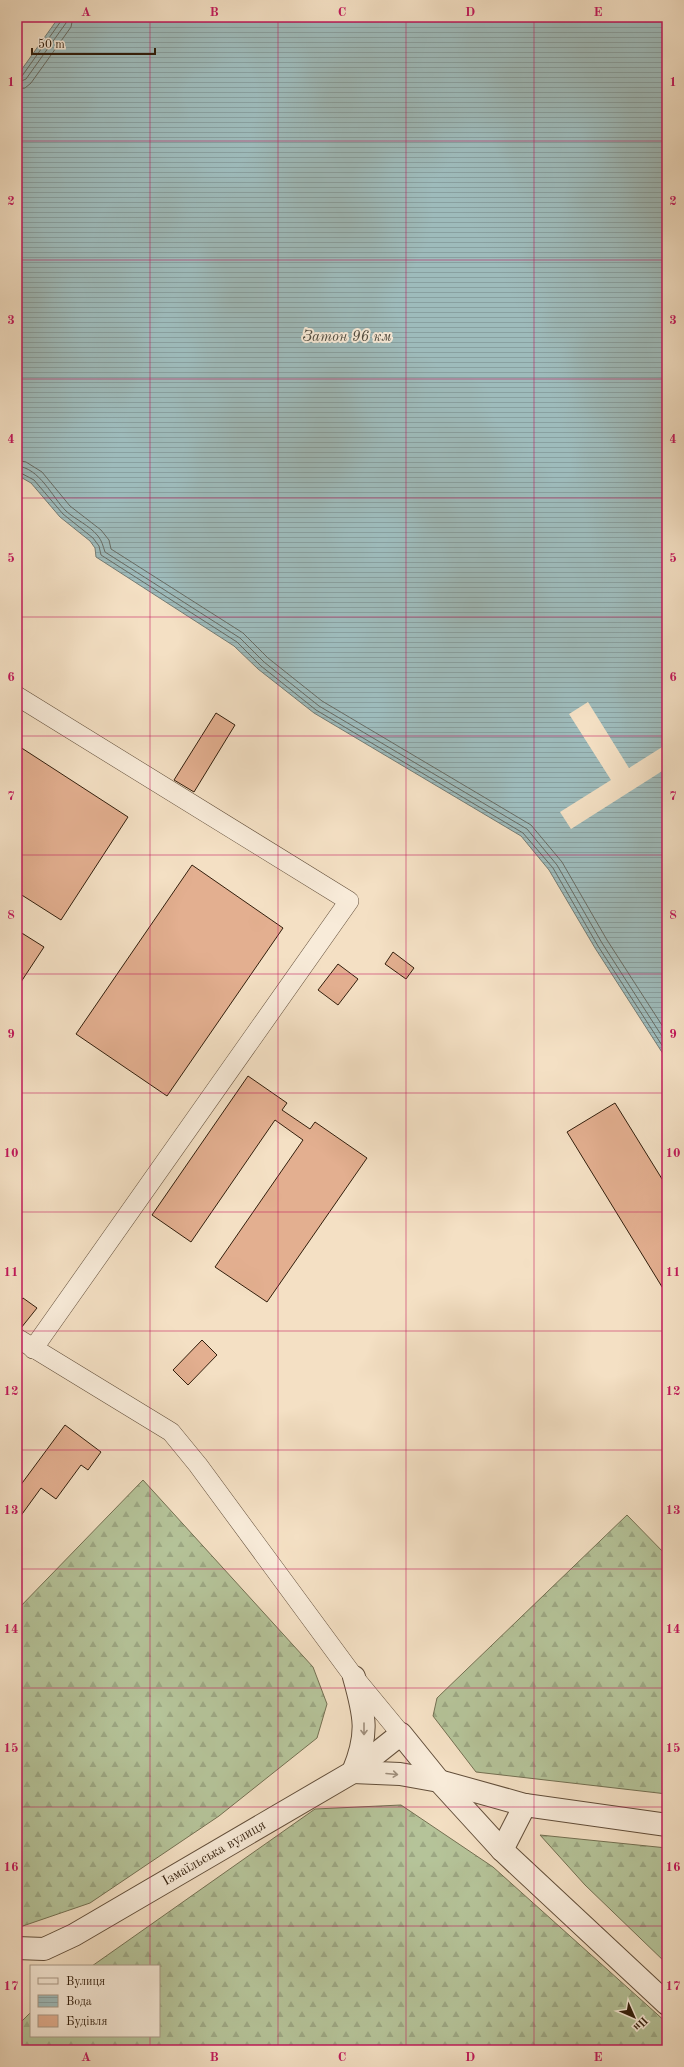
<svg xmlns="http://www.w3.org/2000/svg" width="684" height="2067" viewBox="0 0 684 2067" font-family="'Old Standard TT',serif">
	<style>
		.forest { fill: url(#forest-firs); stroke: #747052 }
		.water { fill: url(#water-rules); stroke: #737c75 }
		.pier { fill: #f4e0c4 }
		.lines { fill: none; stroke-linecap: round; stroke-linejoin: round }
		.shore { stroke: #686c64; stroke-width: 1 }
		.building { fill: #e3af90; stroke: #321e0c }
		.minor-casing { stroke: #624e3a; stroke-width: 20 }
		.tertiary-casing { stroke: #624e3a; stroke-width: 24 }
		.minor { stroke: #f8ebd9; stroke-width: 19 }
		.tertiary { stroke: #f8ebd9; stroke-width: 22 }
		.oneway { stroke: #9f8f7d }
		.grid { fill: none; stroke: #c2185b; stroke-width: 1; stroke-opacity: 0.55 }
		.labels { text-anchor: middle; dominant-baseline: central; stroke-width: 4; stroke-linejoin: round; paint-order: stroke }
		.street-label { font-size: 14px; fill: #321e0c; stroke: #f8ebd9 }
		.water-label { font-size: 15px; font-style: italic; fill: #524d41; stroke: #f8ebd9 }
		.neatline { fill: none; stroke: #c2185b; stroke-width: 1.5 }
		.grid-label { font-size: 13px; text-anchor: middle; font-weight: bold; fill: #c2185b }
	</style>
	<defs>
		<pattern id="forest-firs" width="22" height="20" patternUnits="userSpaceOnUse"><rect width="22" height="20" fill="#b5c399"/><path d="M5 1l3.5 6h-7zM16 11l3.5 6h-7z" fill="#9ca783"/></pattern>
		<pattern id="water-rules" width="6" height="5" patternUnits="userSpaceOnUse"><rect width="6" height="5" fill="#9ebbbb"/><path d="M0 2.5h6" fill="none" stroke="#89a0a0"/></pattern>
	</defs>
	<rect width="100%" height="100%" fill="#f4e0c4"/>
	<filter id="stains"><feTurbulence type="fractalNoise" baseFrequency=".005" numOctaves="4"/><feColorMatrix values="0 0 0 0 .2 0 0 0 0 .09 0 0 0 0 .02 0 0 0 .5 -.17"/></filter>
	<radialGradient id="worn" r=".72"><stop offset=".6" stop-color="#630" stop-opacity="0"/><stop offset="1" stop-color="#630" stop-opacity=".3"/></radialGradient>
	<!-- forest -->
	<g class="forest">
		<polygon points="143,1480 313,1667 327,1704 317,1738 219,1816 90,1903 17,1928 17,1610"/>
		<polygon points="627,1515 667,1556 667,1794 476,1772 433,1716 437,1698"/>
		<polygon points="401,1805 493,1867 667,2023 667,2050 17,2050 17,2026 31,2012 31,2036 159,2036 159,1966 92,1966 315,1809"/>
		<polygon points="540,1835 667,1848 667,1964 585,1885"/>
	</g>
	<!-- water -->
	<polygon class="water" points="59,17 667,17 667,1060 595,948 549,870 521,836 314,713 258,669 234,646 96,557 95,548 90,541 60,517 31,483 17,475 17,76"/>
	<!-- pier -->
	<polygon class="pier" points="588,702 629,768 667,744 667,768 571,829 560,812 611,780 569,714"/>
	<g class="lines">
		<!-- shore -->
		<g class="shore">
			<polyline points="17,78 22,76 61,21 62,17"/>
			<polyline points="17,83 26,79 66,23 67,17"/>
			<polyline points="17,89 25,88 31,83 71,27 73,17"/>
			<polyline points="17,460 26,462 42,472 70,506 101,530 109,540 111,549 243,633 268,658 322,701 531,825 562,862 607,940 667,1033"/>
			<path d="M17 466C40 468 52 497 66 511 76 520 89 525 98 536 102 541 103 546 105 552L240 638 264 662 319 706 527 829 557 865 602 943 667 1044"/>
			<polyline points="17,471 34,480 63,514 93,538 99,546 101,555 237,642 261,666 316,710 523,833 553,868 598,946 667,1053"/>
		</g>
	</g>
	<!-- building -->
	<g class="building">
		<polygon points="216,713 235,725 194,792 174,780"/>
		<polygon points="17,745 128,817 61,920 17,892"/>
		<polygon points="192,865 283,928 167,1096 76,1034"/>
		<polygon points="17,930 44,947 17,988"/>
		<polygon points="393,952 414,968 406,979 385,964"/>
		<polygon points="338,964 358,979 338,1005 318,990"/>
		<polygon points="248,1076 287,1103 282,1110 310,1129 315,1122 367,1158 267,1302 215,1267 303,1140 275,1120 191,1242 152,1215"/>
		<polygon points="615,1103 667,1187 667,1295 567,1132"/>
		<polygon points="23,1298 37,1308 21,1328 17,1327 17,1305"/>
		<polygon points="202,1340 217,1355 188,1385 173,1370"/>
		<polygon points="65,1425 101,1452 88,1470 81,1465 56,1499 41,1488 17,1521 17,1490"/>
	</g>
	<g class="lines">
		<defs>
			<g id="minor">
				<polyline points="17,696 349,901 33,1349"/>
				<polyline points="17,1338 171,1432 198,1465 354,1677 401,1734"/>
			</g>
			<g id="tertiary">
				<polyline points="353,1772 400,1774 439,1781 525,1805 667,1825"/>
				<path d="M353 1772C369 1734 365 1716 354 1677"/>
				<polyline points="502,1850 525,1805"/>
				<polyline points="17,1948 44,1949 74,1935 353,1772 401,1734 439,1781 502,1850 667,2004"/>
			</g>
		</defs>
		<!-- minor casing -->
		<use href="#minor" class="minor-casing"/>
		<!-- tertiary casing -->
		<use href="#tertiary" class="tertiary-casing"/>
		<!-- minor -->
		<use href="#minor" class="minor"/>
		<!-- tertiary -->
		<use href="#tertiary" class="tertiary"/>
	</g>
	<!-- one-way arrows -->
	<defs><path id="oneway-shaft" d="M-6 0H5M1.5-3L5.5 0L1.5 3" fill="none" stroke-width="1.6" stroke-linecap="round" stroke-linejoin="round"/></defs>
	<g class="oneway">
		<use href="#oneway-shaft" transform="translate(364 1729) rotate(90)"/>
		<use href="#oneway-shaft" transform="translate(392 1774) rotate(5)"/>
	</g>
	<!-- grid -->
	<path class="grid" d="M150 17V1966M278 17V2050M406 17V2050M534 17V2050M17 141H667M17 260H667M17 379H667M17 498H667M17 617H667M17 736H667M17 855H667M17 974H667M17 1093H667M17 1212H667M17 1331H667M17 1450H667M17 1569H667M17 1688H667M17 1807H667M17 1926H667M150 2036V2050"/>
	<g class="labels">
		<!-- street labels -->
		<g class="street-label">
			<text transform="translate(214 1853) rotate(-30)">Ізмаїльська вулиця</text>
		</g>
		<!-- water labels -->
		<g class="water-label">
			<text x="347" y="337">Затон 96 км</text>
		</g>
	</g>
	<!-- margin -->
	<rect width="684" height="2067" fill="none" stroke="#f4e0c4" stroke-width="44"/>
	<!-- legend -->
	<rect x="30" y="1965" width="130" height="72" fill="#f8ebd9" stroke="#a99987"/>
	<rect x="38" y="1978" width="20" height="6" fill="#f8ebd9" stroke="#a99987"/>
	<text x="66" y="1985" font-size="12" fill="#321e0c">Вулиця</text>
	<rect x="38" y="1995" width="20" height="12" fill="url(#water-rules)" stroke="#a99987"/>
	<text x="66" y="2005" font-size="12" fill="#321e0c">Вода</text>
	<rect x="38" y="2015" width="20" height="12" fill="#e3af90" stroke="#a99987"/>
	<text x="66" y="2025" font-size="12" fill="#321e0c">Будівля</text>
	<!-- north arrow -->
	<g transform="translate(634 2017) rotate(135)" stroke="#f8ebd9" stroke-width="3" paint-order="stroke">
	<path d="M0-3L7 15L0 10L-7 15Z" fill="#321e0c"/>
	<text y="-6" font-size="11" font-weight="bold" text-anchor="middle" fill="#321e0c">Пн</text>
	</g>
	<!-- scale -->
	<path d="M32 48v6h123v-6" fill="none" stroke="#321e0c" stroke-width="2"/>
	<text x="38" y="48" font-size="12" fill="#321e0c" stroke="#f8ebd9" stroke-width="3" paint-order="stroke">50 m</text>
	<rect x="22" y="22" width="640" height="2023" class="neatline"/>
	<g class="grid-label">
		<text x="86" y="16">A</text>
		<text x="214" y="16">B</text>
		<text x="342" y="16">C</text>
		<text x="470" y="16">D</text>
		<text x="598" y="16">E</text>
		<text x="11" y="86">1</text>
		<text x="673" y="86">1</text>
		<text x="11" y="205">2</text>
		<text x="673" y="205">2</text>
		<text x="11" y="324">3</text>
		<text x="673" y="324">3</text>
		<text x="11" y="443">4</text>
		<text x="673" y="443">4</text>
		<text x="11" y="562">5</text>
		<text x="673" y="562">5</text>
		<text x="11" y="681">6</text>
		<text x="673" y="681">6</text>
		<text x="11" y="800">7</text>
		<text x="673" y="800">7</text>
		<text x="11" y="919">8</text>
		<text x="673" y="919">8</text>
		<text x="11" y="1038">9</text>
		<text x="673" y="1038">9</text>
		<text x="11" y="1157">10</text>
		<text x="673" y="1157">10</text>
		<text x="11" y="1276">11</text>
		<text x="673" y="1276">11</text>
		<text x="11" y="1395">12</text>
		<text x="673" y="1395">12</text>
		<text x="11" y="1514">13</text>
		<text x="673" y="1514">13</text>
		<text x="11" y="1633">14</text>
		<text x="673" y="1633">14</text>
		<text x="11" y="1752">15</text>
		<text x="673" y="1752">15</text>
		<text x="11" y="1871">16</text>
		<text x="673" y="1871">16</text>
		<text x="11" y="1990">17</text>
		<text x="673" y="1990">17</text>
		<text x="86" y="2061">A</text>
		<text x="214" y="2061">B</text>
		<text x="342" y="2061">C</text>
		<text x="470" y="2061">D</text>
		<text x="598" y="2061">E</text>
	</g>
	<rect width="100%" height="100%" filter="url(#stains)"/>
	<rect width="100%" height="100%" fill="url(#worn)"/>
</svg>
